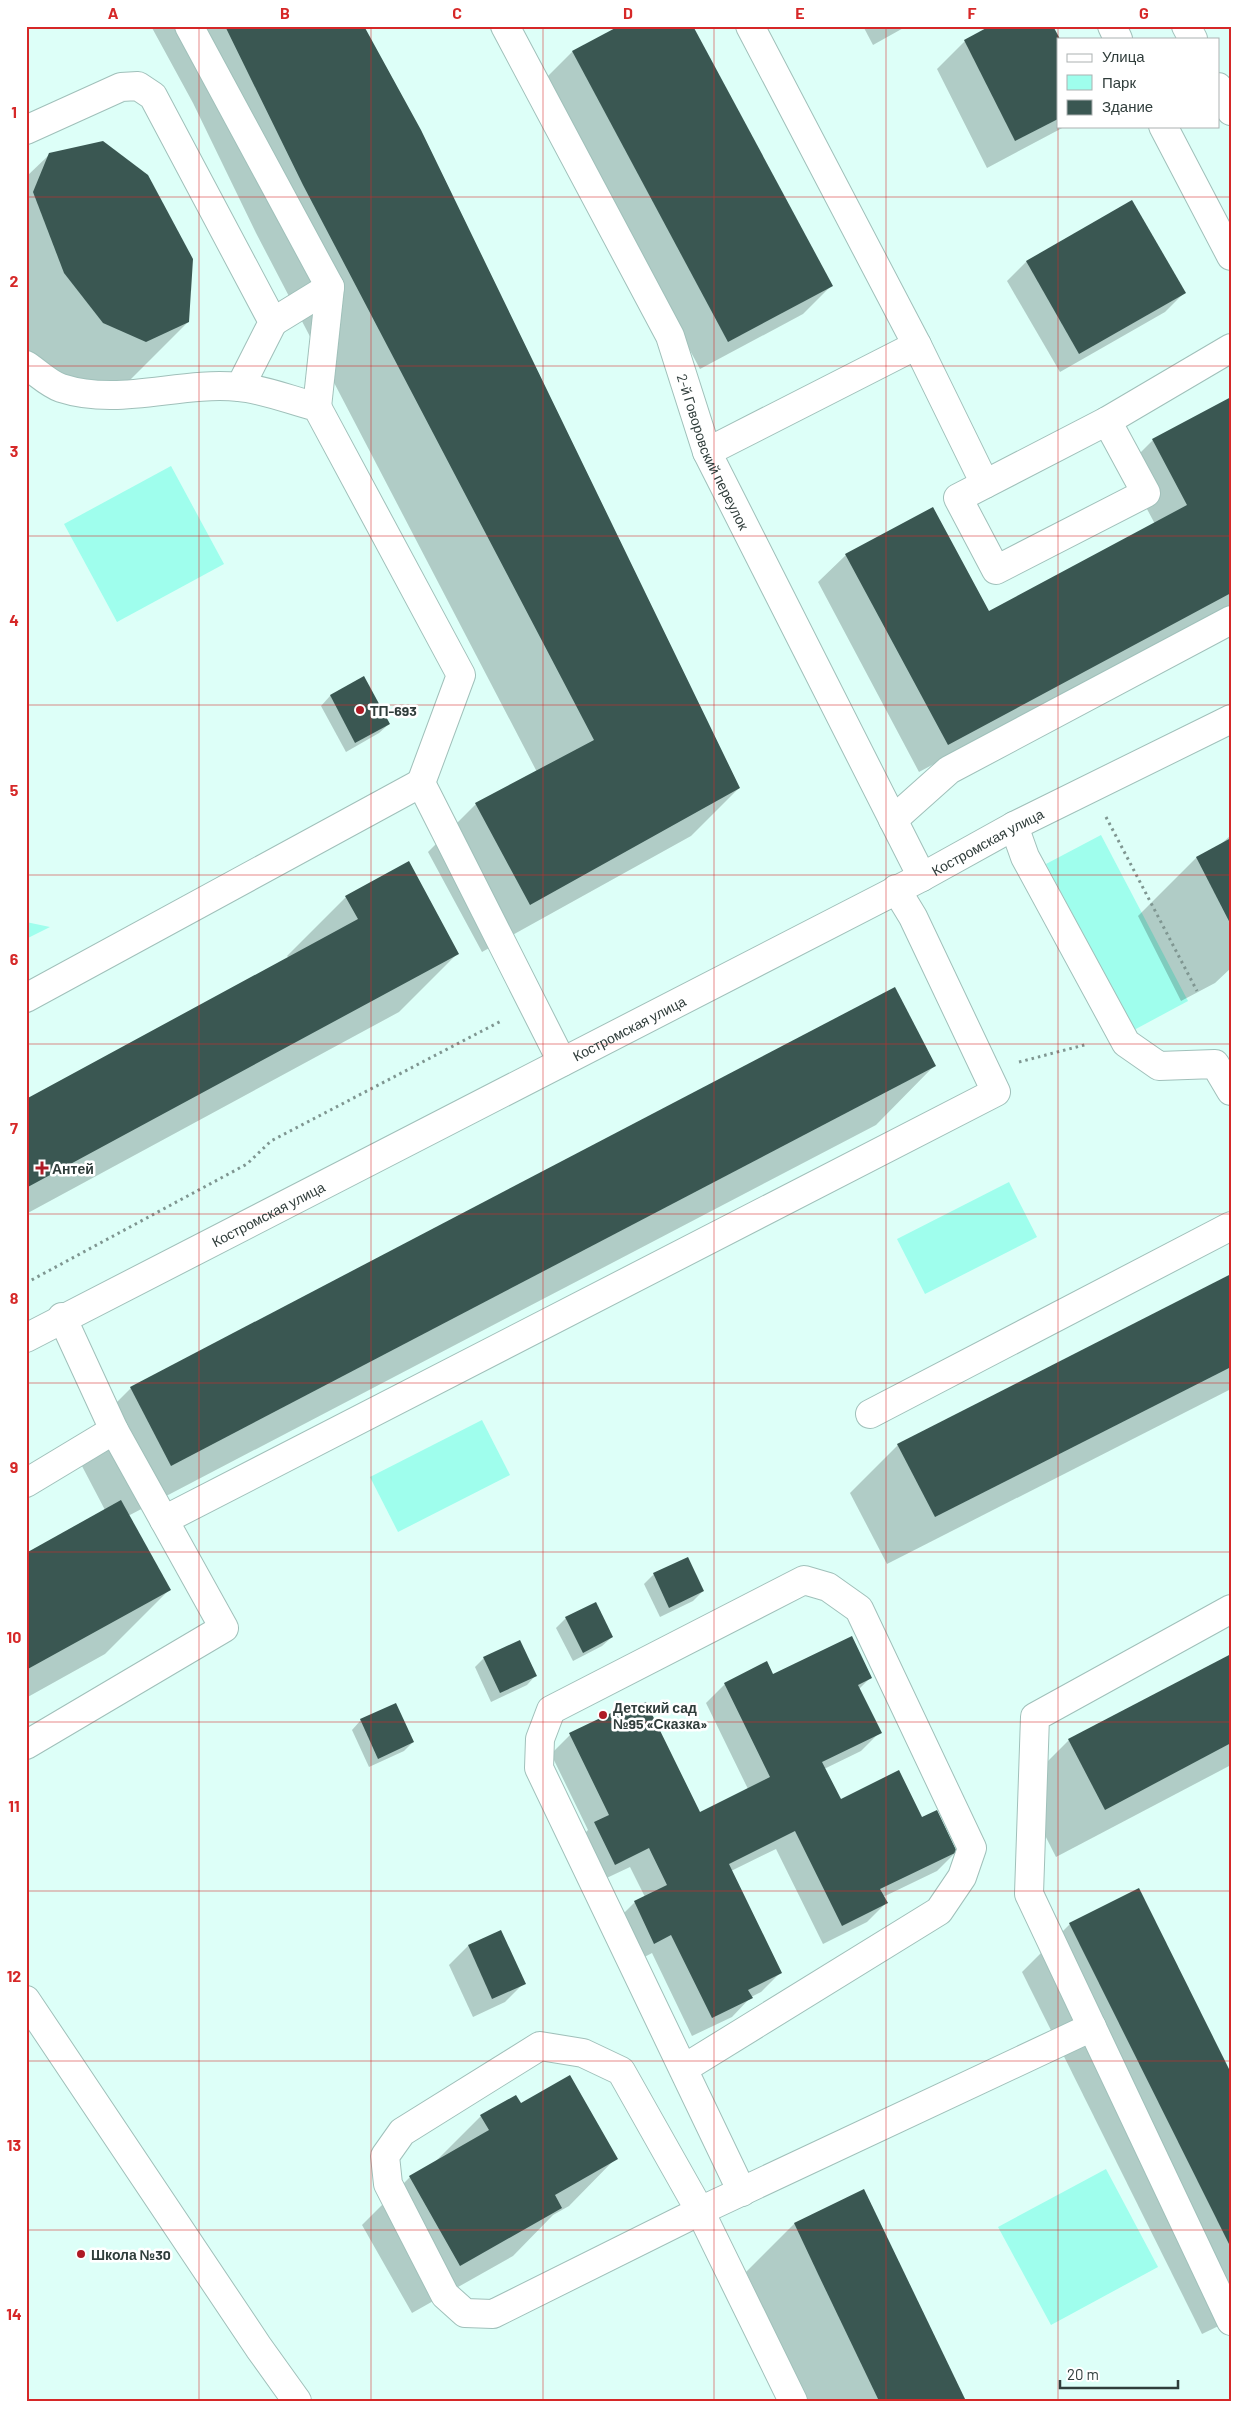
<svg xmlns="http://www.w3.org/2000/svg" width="1257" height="2427" viewBox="0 0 1257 2427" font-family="Barlow,sans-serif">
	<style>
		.green { fill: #9ffeed }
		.shadow { fill: #0003 }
		.building { fill: #3a5752 }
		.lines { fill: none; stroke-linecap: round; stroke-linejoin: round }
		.minor-casing { stroke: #a0c0ba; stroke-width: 30 }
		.path { stroke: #7f9691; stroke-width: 3; stroke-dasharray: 2.5 4; stroke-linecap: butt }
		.minor { stroke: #fff; stroke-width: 28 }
		.grid { fill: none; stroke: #d62828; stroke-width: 1; stroke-opacity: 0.55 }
		.poi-dot { fill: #ae1b25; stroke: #fff; stroke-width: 2 }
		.labels { text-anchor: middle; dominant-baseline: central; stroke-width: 5; stroke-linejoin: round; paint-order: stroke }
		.street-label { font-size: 14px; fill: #303d3b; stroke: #fff }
		.poi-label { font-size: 14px; font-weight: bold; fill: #303d3b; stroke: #fff; text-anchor: start }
		.neatline { fill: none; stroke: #d62828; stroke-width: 2 }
		.grid-label { font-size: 16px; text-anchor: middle; font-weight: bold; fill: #d62828 }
	</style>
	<rect width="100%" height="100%" fill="#ddfff8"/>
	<!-- green -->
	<g class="green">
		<polygon points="171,466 224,564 117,622 64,524"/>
		<polygon points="1101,835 1188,1001 1134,1030 1046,864"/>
		<polygon points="26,922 50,927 26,939"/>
		<polygon points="1009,1182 1037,1237 925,1294 897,1239"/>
		<polygon points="482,1420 510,1475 398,1532 370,1477"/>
		<polygon points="1106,2169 1158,2267 1051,2325 998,2227"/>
	</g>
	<!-- shadow -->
	<g class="shadow">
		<polygon points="151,26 362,26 739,788 691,836 482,952 428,852 476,804 537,772 256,233 193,103"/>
		<polygon points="622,26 831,286 803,314 700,369 544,80 572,52"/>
		<polygon points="863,26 907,26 873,45"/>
		<polygon points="1058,39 1058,126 1066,126 987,168 937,69 965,41"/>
		<polygon points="50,154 188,322 123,387 26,372 26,177"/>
		<polygon points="1132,201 1184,293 1165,312 1060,372 1007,281 1026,262"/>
		<polygon points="1231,399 1231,605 919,772 818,582 846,555 988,613 1155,524 1125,468 1153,440"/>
		<polygon points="364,678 389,724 379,733 346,752 321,706 330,696"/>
		<polygon points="1231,835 1231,968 1215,983 1181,1001 1138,916 1196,858 1220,845"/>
		<polygon points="346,897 457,954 399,1012 26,1214 26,1100 289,958 287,956"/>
		<polygon points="934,1066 876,1125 128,1516 169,1590 105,1654 26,1698 26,1554 105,1510 72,1447 131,1388"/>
		<polygon points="1231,1275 1231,1389 887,1564 850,1493 898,1445"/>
		<polygon points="687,1558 703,1591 693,1601 660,1617 644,1584 654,1574"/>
		<polygon points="566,1618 612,1637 602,1646 573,1661 556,1628"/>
		<polygon points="1231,1655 1231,1765 1056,1857 1021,1788 1069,1740"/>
		<polygon points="484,1658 536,1675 527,1685 491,1702 475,1667"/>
		<polygon points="773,1676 870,1678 859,1689 880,1732 861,1751 824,1769 840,1801 921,1819 956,1852 937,1871 883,1897 886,1903 867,1922 823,1944 776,1849 731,1871 780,1973 761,1992 751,1997 732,2017 692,2036 652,1953 635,1962 616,1921 635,1902 645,1897 630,1867 596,1883 576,1842 588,1830 551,1754 570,1735 617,1718 699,1813 748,1789 706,1703 725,1684"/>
		<polygon points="361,1720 413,1742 404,1751 369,1767 352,1730"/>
		<polygon points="1070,1924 1231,2076 1231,2320 1202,2334 1022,1972"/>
		<polygon points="501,1931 524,1983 505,2002 473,2017 449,1965 468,1946"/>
		<polygon points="520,2104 616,2158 569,2206 553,2215 513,2256 412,2313 362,2225 410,2177 435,2162 481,2116"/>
		<polygon points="863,2191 965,2401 808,2401 746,2272 794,2224"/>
	</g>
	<!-- building -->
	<g class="building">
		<polygon points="225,26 364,26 421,130 740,788 530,905 475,803 594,740 303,185"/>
		<polygon points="619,26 693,26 833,286 728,342 572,51"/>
		<polygon points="990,26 1053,26 1060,39 1058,119 1015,141 964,40"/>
		<polygon points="103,141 148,175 193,259 189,322 146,342 103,323 64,273 33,192 49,153"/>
		<polygon points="1132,200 1186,293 1079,354 1026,261"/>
		<polygon points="1231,397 1231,593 948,745 845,554 933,507 989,611 1187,505 1152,439"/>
		<polygon points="364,676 390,724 355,743 330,695"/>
		<polygon points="1231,838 1231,925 1196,857"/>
		<polygon points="409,861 459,954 26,1188 26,1099 358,919 345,896"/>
		<polygon points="895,987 936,1066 171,1466 130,1387"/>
		<polygon points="1231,1274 1231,1367 935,1517 897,1444"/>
		<polygon points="121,1500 171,1590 26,1670 26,1553"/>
		<polygon points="688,1557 704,1591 669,1608 653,1573"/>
		<polygon points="596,1602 613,1637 583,1653 565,1617"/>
		<polygon points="852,1636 872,1678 858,1685 882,1733 822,1762 841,1799 899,1770 922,1817 937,1810 957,1852 880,1889 888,1903 842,1926 795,1831 729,1864 782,1973 748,1990 753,1998 712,2018 671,1935 654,1944 634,1901 667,1885 649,1848 615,1865 594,1822 609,1815 569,1733 615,1711 618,1717 646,1702 700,1812 770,1777 724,1683 767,1661 773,1674"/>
		<polygon points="520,1640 537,1676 500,1693 483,1657"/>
		<polygon points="1231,1654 1231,1743 1105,1810 1068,1739"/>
		<polygon points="396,1703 414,1742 378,1759 360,1719"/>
		<polygon points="1139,1888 1231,2073 1231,2248 1069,1923"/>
		<polygon points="501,1930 526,1984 492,1999 468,1945"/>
		<polygon points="570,2075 618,2159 555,2195 562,2208 460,2266 409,2176 489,2130 480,2115 516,2095 521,2103"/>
		<polygon points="864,2189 966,2401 879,2401 819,2276 794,2223"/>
	</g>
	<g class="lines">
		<defs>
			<g id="minor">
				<polyline points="189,26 330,287 273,322"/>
				<path id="s1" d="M505 26 670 336 707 452 922 877"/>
				<polyline points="750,26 917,345"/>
				<polyline points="1112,26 1118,39"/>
				<polyline points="1186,26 1193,39"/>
				<polyline points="1218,87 1231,111"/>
				<polyline points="1163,126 1231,256"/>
				<polyline points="26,130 121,87 138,86 153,96 273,322 240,387"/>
				<path d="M26 365C37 372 49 384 61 388 120 407 179 381 239 387 263 389 293 401 317 407L461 675 421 783"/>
				<polyline points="317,407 330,287"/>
				<polygon points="1107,421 1146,493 996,570 958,498"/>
				<polyline points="1107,421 1231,348"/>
				<polyline points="707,452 917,345 985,484"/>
				<polyline points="893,820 949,770 1231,620"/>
				<polyline points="1014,826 1025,857 1126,1043 1159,1066 1215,1064 1231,1091"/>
				<polyline points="26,998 421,783 562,1062"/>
				<path id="s2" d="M26 1338 922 877 1014 826 1231 719"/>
				<polyline points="870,1414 1231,1226"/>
				<polyline points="26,1483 114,1430"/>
				<polyline points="164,1520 996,1092 913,917 896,889"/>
				<polyline points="1231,1609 1035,1717 1029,1894 1231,2321"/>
				<polyline points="26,1745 224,1628 114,1430 62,1317"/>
				<polyline points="26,2000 259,2348 297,2401"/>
				<polygon points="540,2046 583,2053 621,2071 700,2211 493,2314 465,2313 445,2295 388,2184 385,2156 402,2132"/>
				<polyline points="683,2069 939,1911 962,1877 972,1848 859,1609 828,1587 804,1580 551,1710 540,1739 539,1768 742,2192"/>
				<polyline points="793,2401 700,2211 1092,2027"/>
			</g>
		</defs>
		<!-- minor casing -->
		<use href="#minor" class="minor-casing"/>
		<!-- path -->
		<g class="path">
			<polyline points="1106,817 1197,991"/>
			<polyline points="1019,1062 1088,1044"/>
			<polyline points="26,1283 247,1164 271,1141 503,1020"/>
		</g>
		<!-- minor -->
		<use href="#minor" class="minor"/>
	</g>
	<!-- grid -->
	<path class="grid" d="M199 26V2401M371 26V2401M543 26V2401M714 26V2401M886 26V2401M1058 26V2401M26 197H1231M26 366H1231M26 536H1231M26 705H1231M26 875H1231M26 1044H1231M26 1214H1231M26 1383H1231M26 1552H1231M26 1722H1231M26 1891H1231M26 2061H1231M26 2230H1231"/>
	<!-- markers -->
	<g class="poi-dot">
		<circle cx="360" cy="710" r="5"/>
		<path d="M39.5 1160.5h5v5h5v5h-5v5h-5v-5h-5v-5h5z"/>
		<circle cx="603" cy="1715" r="5"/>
		<circle cx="81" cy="2254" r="5"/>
	</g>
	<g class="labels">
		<!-- street labels -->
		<g class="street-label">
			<text stroke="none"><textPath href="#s1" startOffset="475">2-й Говоровский переулок</textPath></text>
			<text stroke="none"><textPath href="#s2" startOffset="1082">Костромская улица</textPath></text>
			<text stroke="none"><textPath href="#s2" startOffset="678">Костромская улица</textPath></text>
			<text stroke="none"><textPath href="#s2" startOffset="272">Костромская улица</textPath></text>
		</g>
		<!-- poi labels -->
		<g class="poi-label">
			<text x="370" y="710">ТП-693</text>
			<text x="52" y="1168">Антей</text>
			<text x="613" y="1707">Детский сад<tspan x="613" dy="16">№95 «Сказка»</tspan></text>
			<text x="91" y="2254">Школа №30</text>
		</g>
	</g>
	<!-- border -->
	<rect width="1257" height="2427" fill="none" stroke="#ffffff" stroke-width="55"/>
	<!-- legend -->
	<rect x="1057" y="38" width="162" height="90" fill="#ffffff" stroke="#acb1b1"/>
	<rect x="1067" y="54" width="25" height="8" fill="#ffffff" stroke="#acb1b1"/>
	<text x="1102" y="62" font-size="15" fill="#303d3b">Улица</text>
	<rect x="1067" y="75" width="25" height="15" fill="#9ffeed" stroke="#acb1b1"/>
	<text x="1102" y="88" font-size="15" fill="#303d3b">Парк</text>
	<rect x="1067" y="100" width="25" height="15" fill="#3a5752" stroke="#acb1b1"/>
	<text x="1102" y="112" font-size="15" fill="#303d3b">Здание</text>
	<!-- scale -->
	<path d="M1060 2380v8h118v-8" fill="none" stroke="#303d3b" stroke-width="2.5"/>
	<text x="1067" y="2380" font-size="15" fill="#303d3b" stroke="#ffffff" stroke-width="4" paint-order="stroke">20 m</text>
	<rect x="28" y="28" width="1202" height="2372" class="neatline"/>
	<g class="grid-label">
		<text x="113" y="19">A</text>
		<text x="285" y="19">B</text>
		<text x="457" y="19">C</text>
		<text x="628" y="19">D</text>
		<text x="800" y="19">E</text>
		<text x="972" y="19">F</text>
		<text x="1144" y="19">G</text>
		<text x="14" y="118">1</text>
		<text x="14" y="287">2</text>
		<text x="14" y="457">3</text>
		<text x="14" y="626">4</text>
		<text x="14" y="796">5</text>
		<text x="14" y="965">6</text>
		<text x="14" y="1134">7</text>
		<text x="14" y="1304">8</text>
		<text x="14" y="1473">9</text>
		<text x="14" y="1643">10</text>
		<text x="14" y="1812">11</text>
		<text x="14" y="1982">12</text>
		<text x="14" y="2151">13</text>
		<text x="14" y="2320">14</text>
	</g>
</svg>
